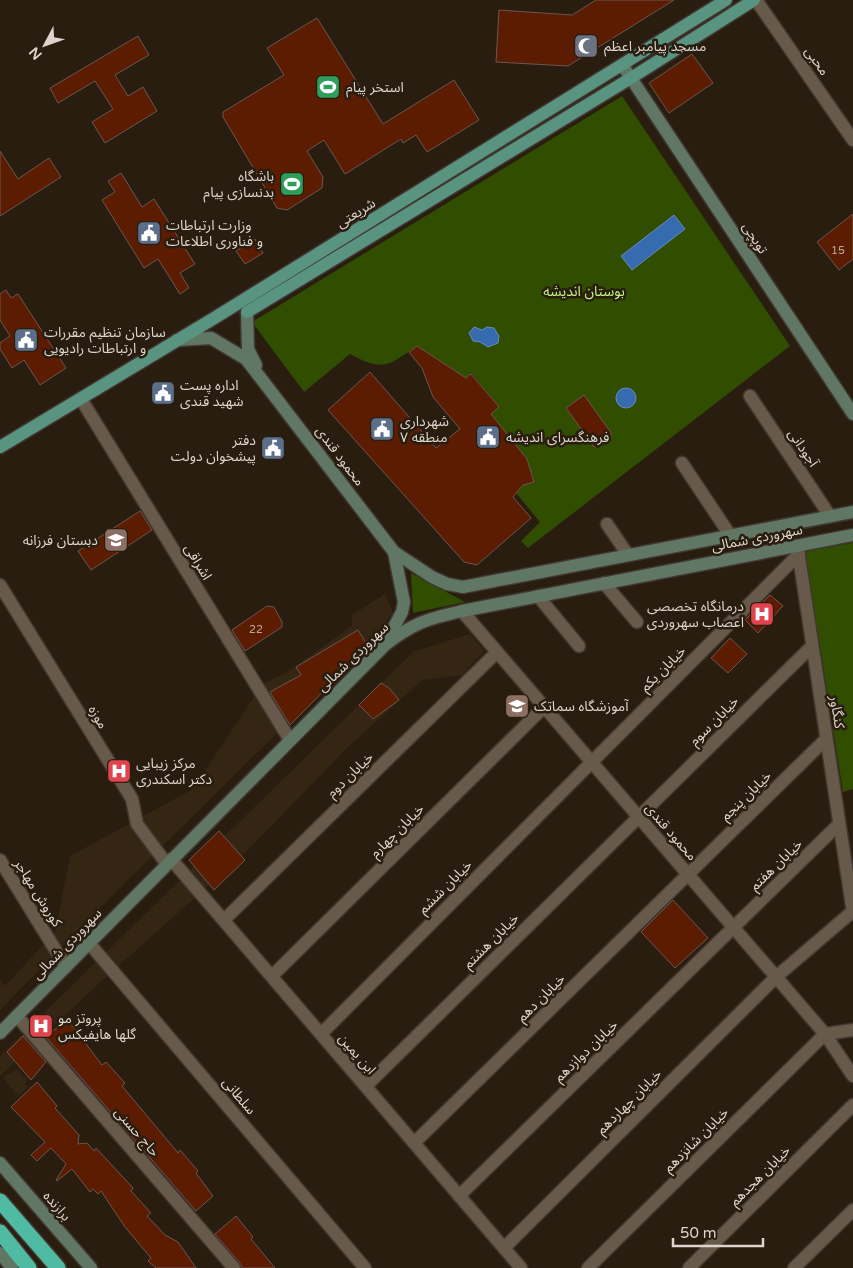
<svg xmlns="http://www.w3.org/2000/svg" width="853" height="1268" viewBox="0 0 853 1268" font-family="'Varela Round','Noto Sans Arabic',sans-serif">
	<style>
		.built { fill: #352613 }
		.green { fill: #314d00 }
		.water { fill: #366bb0; stroke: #688bb9 }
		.building { fill: #5b1c01; stroke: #6b5750 }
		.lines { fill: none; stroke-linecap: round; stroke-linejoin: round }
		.street-casing { stroke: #423831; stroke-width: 15 }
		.secondary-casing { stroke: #423831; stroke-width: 15 }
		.primary-casing { stroke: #423831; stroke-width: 15 }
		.highway-casing { stroke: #423831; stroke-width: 18 }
		.street { stroke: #675a4b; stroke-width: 12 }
		.secondary { stroke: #607765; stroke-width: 12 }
		.primary { stroke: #599480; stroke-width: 12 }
		.highway { stroke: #4fbba3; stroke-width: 15 }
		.labels { text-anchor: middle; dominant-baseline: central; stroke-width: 5; stroke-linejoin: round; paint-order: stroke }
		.number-label { font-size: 11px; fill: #bca79a }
		.poi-label { font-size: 14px; fill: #ddd5cd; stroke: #291d10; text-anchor: start }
		.street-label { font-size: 14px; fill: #ddd5cd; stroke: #291d10 }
		.park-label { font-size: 14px; fill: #c0f584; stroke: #291d10 }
	</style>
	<rect width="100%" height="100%" fill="#291d10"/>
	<!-- built -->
	<g class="built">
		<polygon points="385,594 393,613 369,642 104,904 0,1010 0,979 5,986 55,932 70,856 193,789 262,685 290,670 352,626 352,615"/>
		<polygon points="470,634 484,651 462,675 422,680 347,748 243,855 107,976 0,1076 0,1056 413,652"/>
		<polygon points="16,1069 27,1080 25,1084 28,1087 18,1096 3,1078 8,1073 10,1075"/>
	</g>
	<!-- green -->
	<g class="green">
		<path d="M622 96 790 346 528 548 521 541 540 522 516 493 523 485 534 482 527 459 491 414 499 407 472 374 466 378 417 346C388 366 383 372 350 354L304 392 252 322Z"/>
		<polygon points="853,543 853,789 843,792 805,551"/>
		<polygon points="411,573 465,602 413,613"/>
	</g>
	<!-- water -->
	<g class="water">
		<polygon points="674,215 685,229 632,270 621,256"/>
		<polygon points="474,327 482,330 487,327 494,328 499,336 498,343 488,347 480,342 473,341 469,333"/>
		<circle cx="626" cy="398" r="10"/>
	</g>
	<!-- building -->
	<g class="building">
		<polygon points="596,0 674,0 568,66 496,62 499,10 572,15"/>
		<polygon points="317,18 383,124 454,80 479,120 427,152 416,135 403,143 401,139 345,174 324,140 307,151 323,177 322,188 287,210 277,208 223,117 223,112 284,75 267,48"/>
		<polygon points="138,36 149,55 115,75 128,96 143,87 157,111 105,143 92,122 113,109 95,81 58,103 50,88"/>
		<polygon points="692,54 713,83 669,113 649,83"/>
		<polygon points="0,151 18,179 49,158 61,177 0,216"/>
		<polygon points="121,173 142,207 154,199 195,264 180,273 189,288 180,294 158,259 144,268 102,200 115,192 108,181"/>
		<polygon points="853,214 853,259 839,270 817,242"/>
		<polygon points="255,239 263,253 245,264 236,251"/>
		<polygon points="6,290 11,298 18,294 66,368 40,385 24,360 12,368 0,349 0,343 10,336 0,320 0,294"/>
		<polygon points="417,346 466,378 471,374 499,407 491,414 527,459 534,482 523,485 513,497 531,518 477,565 464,562 328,410 370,372 436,448 460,429 433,397 422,368 409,352"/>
		<polygon points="584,395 612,434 594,447 566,408"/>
		<polygon points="140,511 152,530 91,570 78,551"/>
		<polygon points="770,595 783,606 758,633 745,620"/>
		<polygon points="267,606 274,607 282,622 282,627 245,651 232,630"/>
		<polygon points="358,630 368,646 290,725 270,692 301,675 296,667"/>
		<polygon points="730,638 747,654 728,673 711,658"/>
		<polygon points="381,683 389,688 399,700 373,719 359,705"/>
		<polygon points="219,831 245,860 214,890 189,860"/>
		<polygon points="673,900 708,938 675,968 641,932"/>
		<polygon points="67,1019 102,1065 106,1062 125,1083 122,1086 178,1153 180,1150 198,1171 196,1173 213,1196 196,1211 46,1037"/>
		<polygon points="23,1036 46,1062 31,1080 7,1052"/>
		<polygon points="37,1082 57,1106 55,1108 79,1135 78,1144 87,1143 94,1151 96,1148 133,1188 131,1191 151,1213 147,1216 165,1235 178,1242 196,1268 156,1268 148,1261 151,1258 125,1227 101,1191 98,1194 93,1189 90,1192 72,1169 57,1181 56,1180 66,1164 51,1148 37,1161 31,1155 45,1142 11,1107"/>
		<polygon points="236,1216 253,1237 251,1239 275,1268 242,1268 240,1263 215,1234"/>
	</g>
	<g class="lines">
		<defs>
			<g id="street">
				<polyline points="756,0 853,140"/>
				<polyline points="750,396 830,516"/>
				<polyline points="81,399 290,740"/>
				<polyline points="682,463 730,535"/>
				<polyline points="607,524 628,555"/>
				<polyline points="798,550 853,913"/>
				<polyline points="604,583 637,622"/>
				<polyline points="0,585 132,799 137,824 166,863"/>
				<polyline points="538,596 579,646"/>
				<polyline points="462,611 825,1034 853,1076"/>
				<polyline points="171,859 521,1268"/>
				<polyline points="0,860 66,967"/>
				<polyline points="224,920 497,652"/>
				<polyline points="89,943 365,1268"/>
				<polyline points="272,976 544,707"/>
				<polyline points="17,1016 234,1268"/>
				<polyline points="321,1034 799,554"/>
				<polyline points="825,1034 853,1030"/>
				<polyline points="366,1086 811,647"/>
				<polyline points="414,1143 826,739"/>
				<polyline points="459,1196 839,824"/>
				<polyline points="504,1248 776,977 853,911"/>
				<polyline points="588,1268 825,1034"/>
				<polyline points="689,1268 853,1105"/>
				<polyline points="794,1268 853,1210"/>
			</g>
			<g id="secondary">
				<polyline points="623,66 853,414"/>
				<polyline points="247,312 248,349 256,365"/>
				<polyline points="177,340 211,338 246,359 394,552 432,577 447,584 463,587 853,512"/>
				<polyline points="387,640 402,612 404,602 394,552"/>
				<path d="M0 1033 385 645C413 623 427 619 462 611L853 535"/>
				<polyline points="0,1163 91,1268"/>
				<polyline points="0,1253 12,1268"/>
			</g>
			<g id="primary">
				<polyline points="247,312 631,78 754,0"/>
				<polyline points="0,447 216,317 726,0"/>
			</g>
			<g id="highway">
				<polyline points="0,1201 58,1268"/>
				<polyline points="0,1232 29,1268"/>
			</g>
		</defs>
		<!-- street casing -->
		<use href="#street" class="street-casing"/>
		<!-- secondary casing -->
		<use href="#secondary" class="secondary-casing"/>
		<!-- primary casing -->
		<use href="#primary" class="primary-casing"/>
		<!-- highway casing -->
		<use href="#highway" class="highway-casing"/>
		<!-- street -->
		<use href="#street" class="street"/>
		<!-- secondary -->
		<use href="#secondary" class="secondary"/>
		<!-- primary -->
		<use href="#primary" class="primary"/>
		<!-- highway -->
		<use href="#highway" class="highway"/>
	</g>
	<!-- icons -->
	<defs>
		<symbol id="mosque-square" viewBox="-11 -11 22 22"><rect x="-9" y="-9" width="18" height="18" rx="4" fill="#6b7280" stroke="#291d10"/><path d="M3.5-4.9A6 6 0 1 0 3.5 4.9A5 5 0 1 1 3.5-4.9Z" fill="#fff"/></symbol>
		<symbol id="stadium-square" viewBox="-11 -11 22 22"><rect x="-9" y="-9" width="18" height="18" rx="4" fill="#2e9e5b" stroke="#291d10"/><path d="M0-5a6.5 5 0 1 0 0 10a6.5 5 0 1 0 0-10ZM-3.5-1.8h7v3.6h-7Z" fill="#fff"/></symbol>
		<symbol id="civic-square" viewBox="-11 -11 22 22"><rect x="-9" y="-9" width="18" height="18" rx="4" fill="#5c6f8a" stroke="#291d10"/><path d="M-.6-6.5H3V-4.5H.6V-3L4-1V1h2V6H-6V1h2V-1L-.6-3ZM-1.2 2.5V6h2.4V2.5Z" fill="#fff"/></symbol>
		<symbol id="school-square" viewBox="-11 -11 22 22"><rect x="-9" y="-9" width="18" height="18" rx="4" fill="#8d6e63" stroke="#291d10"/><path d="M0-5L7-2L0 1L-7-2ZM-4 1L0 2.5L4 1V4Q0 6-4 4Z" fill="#fff"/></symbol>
		<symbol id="hospital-square" viewBox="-11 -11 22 22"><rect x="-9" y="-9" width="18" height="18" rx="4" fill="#e0444e" stroke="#291d10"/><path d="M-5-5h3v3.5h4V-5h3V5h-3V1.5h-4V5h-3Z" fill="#fff"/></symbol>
	</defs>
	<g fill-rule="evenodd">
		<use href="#mosque-square" x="572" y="32" width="28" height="28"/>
		<use href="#stadium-square" x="314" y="73" width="28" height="28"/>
		<use href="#stadium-square" x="278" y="170" width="28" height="28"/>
		<use href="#civic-square" x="135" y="219" width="28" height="28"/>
		<use href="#civic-square" x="12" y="326" width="28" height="28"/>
		<use href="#civic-square" x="149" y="379" width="28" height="28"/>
		<use href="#civic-square" x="368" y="415" width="28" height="28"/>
		<use href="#civic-square" x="474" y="423" width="28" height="28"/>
		<use href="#civic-square" x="259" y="434" width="28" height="28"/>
		<use href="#school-square" x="102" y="526" width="28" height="28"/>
		<use href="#hospital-square" x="748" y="600" width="28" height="28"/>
		<use href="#school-square" x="503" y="692" width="28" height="28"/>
		<use href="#hospital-square" x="105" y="757" width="28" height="28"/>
		<use href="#hospital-square" x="27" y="1012" width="28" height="28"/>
	</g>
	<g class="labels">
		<!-- number labels -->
		<g class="number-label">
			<text x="838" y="250">15</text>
			<text x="256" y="629">22</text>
		</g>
		<!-- poi labels -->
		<g class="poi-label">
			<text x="604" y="46">مسجد پیامبر اعظم</text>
			<text x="346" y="87">استخر پیام</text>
			<text x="274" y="176" text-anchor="end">باشگاه<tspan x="274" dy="16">بدنسازی پیام</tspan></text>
			<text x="166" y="225">وزارت ارتباطات<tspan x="166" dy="16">و فناوری اطلاعات</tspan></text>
			<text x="44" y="332">سازمان تنظیم مقررات<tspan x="44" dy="16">و ارتباطات رادیویی</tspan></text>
			<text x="180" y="385">اداره پست<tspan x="180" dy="16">شهید قندی</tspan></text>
			<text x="400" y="421">شهرداری<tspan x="400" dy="16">منطقه ۷</tspan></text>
			<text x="506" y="437">فرهنگسرای اندیشه</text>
			<text x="256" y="440" text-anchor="end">دفتر<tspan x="256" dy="16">پیشخوان دولت</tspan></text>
			<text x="98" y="540" text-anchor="end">دبستان فرزانه</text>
			<text x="744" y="606" text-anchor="end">درمانگاه تخصصی<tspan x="744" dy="16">اعصاب سهروردی</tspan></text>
			<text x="534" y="706">آموزشگاه سماتک</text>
			<text x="136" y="763">مرکز زیبایی<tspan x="136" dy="16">دکتر اسکندری</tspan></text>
			<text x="58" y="1018">پروتز مو<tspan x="58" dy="16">گلها هایفیکس</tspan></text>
		</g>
		<!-- street labels -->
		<g class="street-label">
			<text transform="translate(817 61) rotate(55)">محبی</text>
			<text transform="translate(356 213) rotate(-32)">شریعتی</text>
			<text transform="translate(755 238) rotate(57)">توپچی</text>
			<text transform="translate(803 448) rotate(56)">آجودانی</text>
			<text transform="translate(340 456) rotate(53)">محمود قندی</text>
			<text transform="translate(757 538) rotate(-11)">سهروردی شمالی</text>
			<text transform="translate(198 562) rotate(59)">اشراقی</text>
			<text transform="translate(353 657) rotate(-44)">سهروردی شمالی</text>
			<text transform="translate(663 669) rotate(-45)">خیابان یکم</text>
			<text transform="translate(837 712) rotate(81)">کنگاور</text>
			<text transform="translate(98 717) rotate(59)">موزه</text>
			<text transform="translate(714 721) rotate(-45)">خیابان سوم</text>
			<text transform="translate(350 775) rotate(-44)">خیابان دوم</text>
			<text transform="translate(746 796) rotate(-44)">خیابان پنجم</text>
			<text transform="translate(397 831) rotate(-45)">خیابان چهارم</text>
			<text transform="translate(671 832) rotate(49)">محمود قندی</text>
			<text transform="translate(776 865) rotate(-44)">خیابان هفتم</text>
			<text transform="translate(445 887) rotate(-45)">خیابان ششم</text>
			<text transform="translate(38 893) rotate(58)">کوروش مهاجر</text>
			<text transform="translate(491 941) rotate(-45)">خیابان هشتم</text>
			<text transform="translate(67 944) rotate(-46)">سهروردی شمالی</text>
			<text transform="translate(541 998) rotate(-45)">خیابان دهم</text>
			<text transform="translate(586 1051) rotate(-44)">خیابان دوازدهم</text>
			<text transform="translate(357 1054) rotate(49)">ابن یمین</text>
			<text transform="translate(239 1096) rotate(50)">سلطانی</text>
			<text transform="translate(629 1102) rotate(-45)">خیابان چهاردهم</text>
			<text transform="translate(137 1132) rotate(49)">حاج حسنی</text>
			<text transform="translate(696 1140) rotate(-45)">خیابان شانزدهم</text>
			<text transform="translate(760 1176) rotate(-45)">خیابان هجدهم</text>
			<text transform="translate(57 1206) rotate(49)">برازنده</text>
		</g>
		<!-- park labels -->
		<g class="park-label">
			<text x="584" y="291">بوستان اندیشه</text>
		</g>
	</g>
	<!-- north arrow -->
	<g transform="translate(45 45) rotate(229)" stroke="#291d10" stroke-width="4" paint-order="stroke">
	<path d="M0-4L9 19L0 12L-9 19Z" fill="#ddd5cd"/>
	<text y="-8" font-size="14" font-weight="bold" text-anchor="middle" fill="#ddd5cd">N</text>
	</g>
	<!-- scale -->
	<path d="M673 1238v8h90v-8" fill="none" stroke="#ddd5cd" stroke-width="2.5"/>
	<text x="680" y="1238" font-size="15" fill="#ddd5cd" stroke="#291d10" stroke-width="4" paint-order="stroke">50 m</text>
</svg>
